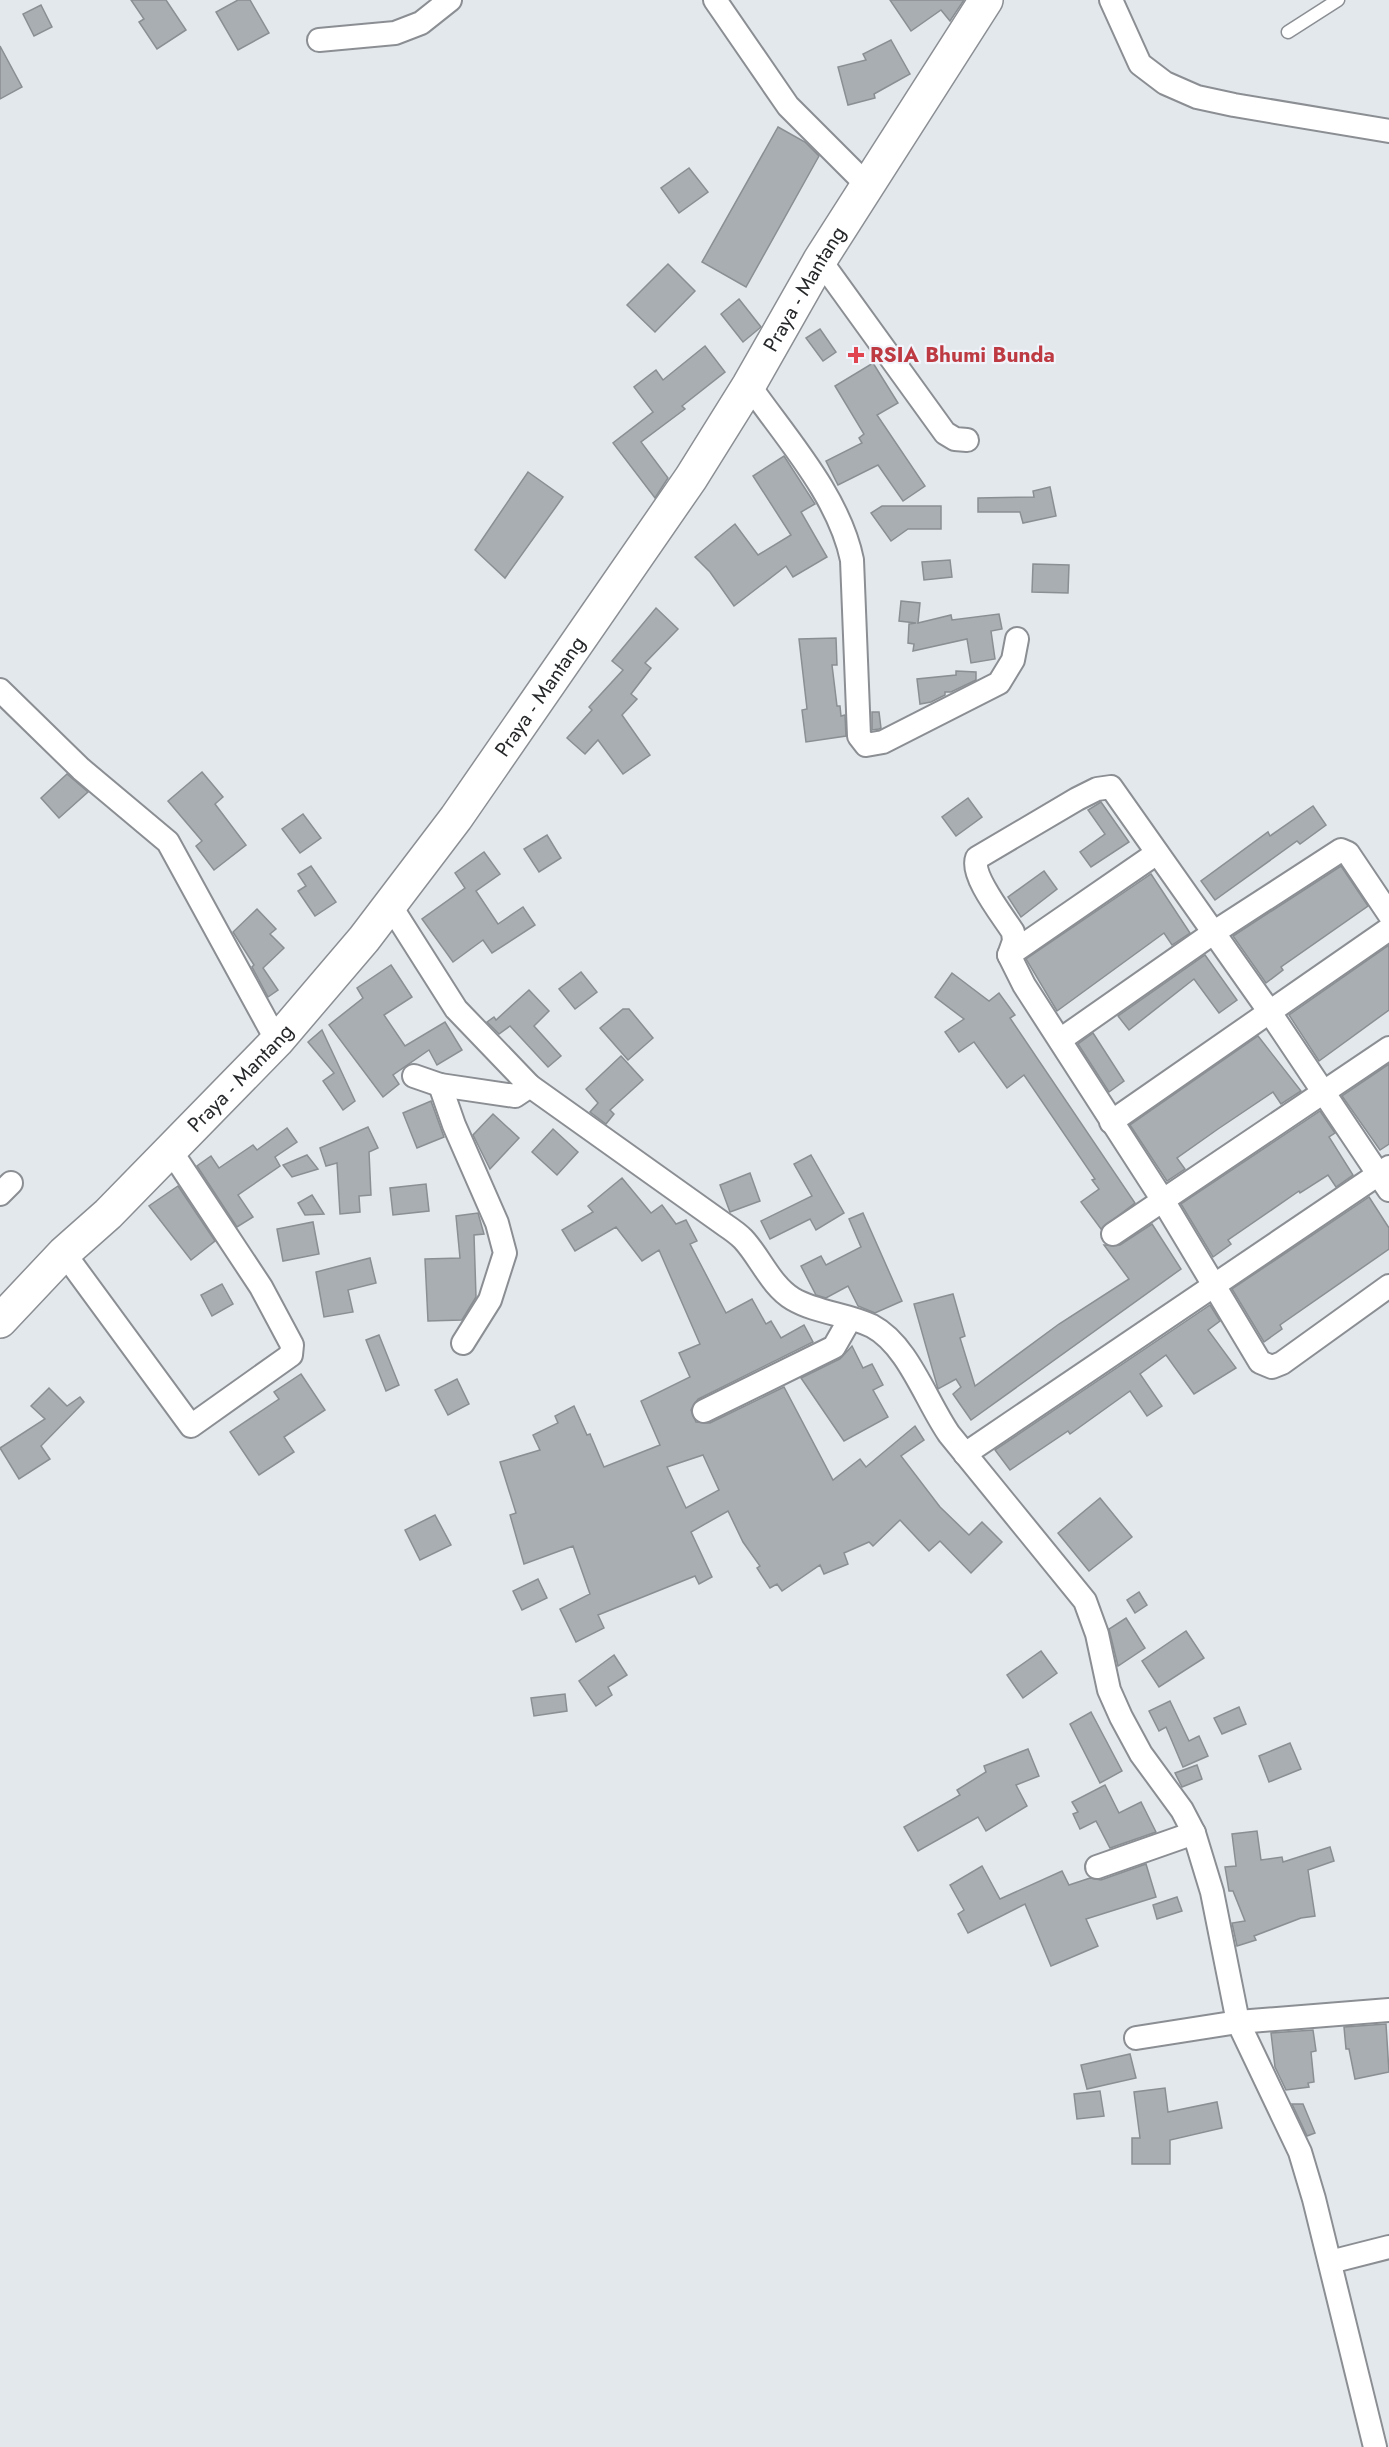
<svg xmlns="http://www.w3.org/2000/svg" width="1389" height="2447" viewBox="0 0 1389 2447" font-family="Jost,sans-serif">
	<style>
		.building { fill: #a9aeb3; stroke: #8a8f93; stroke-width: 1.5; fill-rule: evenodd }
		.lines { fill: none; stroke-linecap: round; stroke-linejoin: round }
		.lane-casing { stroke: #8b8f94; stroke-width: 15 }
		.street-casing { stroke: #8b8f94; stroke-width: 26 }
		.primary-casing { stroke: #8b8f94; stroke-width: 36 }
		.lane { stroke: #fff; stroke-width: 12 }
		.street { stroke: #fff; stroke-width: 22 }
		.primary { stroke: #fff; stroke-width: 33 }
		.health-dot { fill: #e0444e; stroke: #f1f5fb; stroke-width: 2 }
		.labels { text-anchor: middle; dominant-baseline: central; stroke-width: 4.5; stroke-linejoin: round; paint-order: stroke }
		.street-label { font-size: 21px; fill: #26282a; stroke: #f1f5fb }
		.health-label { font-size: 21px; font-weight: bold; fill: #be3a42; stroke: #f1f5fb; text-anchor: start }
	</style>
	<rect width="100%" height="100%" fill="#e3e8ed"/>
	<!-- building -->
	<g class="building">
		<polygon points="131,0 166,0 186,30 157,49 139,22 144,19"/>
		<polygon points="238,0 250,0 269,33 238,50 216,12"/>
		<polygon points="890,0 964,0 950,21 941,10 911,31"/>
		<polygon points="41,5 52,27 34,36 23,14"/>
		<polygon points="891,40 910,74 874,94 875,98 848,105 838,67 866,60 863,54"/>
		<polygon points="0,46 22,87 0,99"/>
		<polygon points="778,127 805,142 819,156 746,287 702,262"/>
		<polygon points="689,168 708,192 679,213 661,188"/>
		<polygon points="668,264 695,291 655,332 627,305"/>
		<polygon points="739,299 761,327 743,342 721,314"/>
		<polygon points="820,329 836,352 823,361 806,338"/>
		<polygon points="705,346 725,372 682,406 685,409 641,442 668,478 655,498 613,443 653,412 634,387 656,370 663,380"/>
		<polygon points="873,363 898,403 877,415 925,486 903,501 878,465 838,485 826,461 862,443 859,438 864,434 835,386"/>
		<polygon points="784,456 815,504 801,512 827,557 793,577 786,566 734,606 710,572 695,557 735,524 758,555 791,535 753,476"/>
		<polygon points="528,472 563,497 505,578 475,550"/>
		<polygon points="1050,487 1056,516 1023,523 1020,512 978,512 978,498 1034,497 1033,491"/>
		<polygon points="882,506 941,506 941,529 908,529 891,541 871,513"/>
		<polygon points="950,560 952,577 924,580 922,562"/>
		<polygon points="1033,564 1069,565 1068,593 1032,592"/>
		<polygon points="901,601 920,603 918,623 951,615 952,620 999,614 1002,629 991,631 995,659 971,663 967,639 913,651 914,644 908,643 909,624 916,623 899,621"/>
		<polygon points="656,608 678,629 645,663 651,668 631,694 637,699 622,715 650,755 623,774 598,740 585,754 567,738 592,710 589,707 623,670 612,661"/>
		<polygon points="836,638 837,665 832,665 837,706 840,706 841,716 845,715 846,736 806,742 802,710 807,709 799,639"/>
		<polygon points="956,671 976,672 976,680 951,692 945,692 945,695 931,702 920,704 917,679 956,675"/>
		<polygon points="872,712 879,712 881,728 879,729 872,730"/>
		<polygon points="202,772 223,797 215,804 246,845 214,870 196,846 202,841 168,801"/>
		<polygon points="67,774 88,792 59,818 41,798"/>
		<polygon points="968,798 982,817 956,836 942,817"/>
		<polygon points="1101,802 1129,842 1091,867 1080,852 1105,834 1088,810"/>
		<polygon points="1313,806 1326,825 1300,844 1297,841 1215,900 1201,881 1268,832 1270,836"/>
		<polygon points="303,814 321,838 300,853 282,829"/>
		<polygon points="547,835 561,858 539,872 524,849"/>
		<polygon points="484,852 500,874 476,891 498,924 523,907 535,925 492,953 483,940 453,962 422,919 465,888 455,873"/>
		<polygon points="311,866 336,902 315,916 298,891 306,886 298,874"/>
		<polygon points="1341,866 1368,906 1281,967 1283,970 1266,983 1233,936"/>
		<polygon points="1044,871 1057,889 1021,917 1008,897"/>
		<polygon points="1151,874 1190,933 1172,945 1164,933 1057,1011 1026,959"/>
		<polygon points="257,909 276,929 270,934 284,948 263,968 278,990 268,997 252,967 254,965 233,932"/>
		<polygon points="1389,945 1389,1010 1319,1061 1289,1015"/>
		<polygon points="1205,955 1237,1000 1219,1013 1194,979 1129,1030 1118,1016"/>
		<polygon points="391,965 412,997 384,1015 405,1046 445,1022 462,1050 437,1065 429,1050 393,1075 399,1084 383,1097 329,1025 363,998 357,988"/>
		<polygon points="581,972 597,992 575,1009 559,989"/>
		<polygon points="952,973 989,1001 999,993 1015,1015 1010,1018 1135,1203 1101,1229 1081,1202 1099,1189 1092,1180 1095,1179 1024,1075 1007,1088 974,1042 959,1052 945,1032 964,1019 935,997"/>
		<polygon points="529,990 549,1011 534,1026 561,1056 548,1067 510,1026 499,1034 487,1022 494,1017 496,1020"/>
		<polygon points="623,1009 629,1009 653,1038 628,1060 600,1028"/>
		<polygon points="322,1030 355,1101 343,1110 323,1081 334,1073 308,1042"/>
		<polygon points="1093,1033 1124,1081 1109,1092 1078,1044"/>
		<polygon points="1258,1036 1301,1091 1281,1104 1273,1092 1218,1129 1177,1158 1185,1169 1167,1181 1130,1125"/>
		<polygon points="621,1056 643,1080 610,1110 614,1114 606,1124 590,1112 598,1103 586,1089"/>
		<polygon points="1389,1064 1389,1144 1380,1150 1342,1096"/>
		<polygon points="431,1101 444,1137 417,1148 403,1113"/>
		<polygon points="1320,1111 1335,1133 1329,1137 1353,1175 1336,1187 1328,1175 1300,1193 1299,1191 1228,1240 1231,1244 1213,1257 1181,1204"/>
		<polygon points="493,1114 519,1138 490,1169 473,1135"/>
		<polygon points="368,1127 378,1148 369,1152 371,1195 359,1196 360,1212 340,1214 337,1163 326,1166 320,1148"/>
		<polygon points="287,1128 297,1142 275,1157 280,1166 238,1195 253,1217 237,1227 197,1166 211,1156 219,1168 253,1145 257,1150"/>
		<polygon points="553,1129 578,1152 557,1175 532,1152"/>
		<polygon points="307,1155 318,1169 292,1177 283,1165"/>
		<polygon points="811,1155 844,1213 816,1230 810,1219 770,1239 761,1221 812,1196 794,1164"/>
		<polygon points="750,1173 760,1201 730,1212 720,1185"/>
		<path d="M622 1178 651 1213 662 1205 676 1224 686 1220 697 1241 690 1244 726 1313 752 1299 766 1324 771 1321 781 1338 804 1325 813 1342 698 1399 691 1410 696 1422 710 1423 784 1387 833 1480 860 1459 866 1467 915 1426 924 1440 901 1456 940 1507 969 1535 982 1522 1002 1542 971 1573 940 1541 929 1551 900 1520 873 1546 869 1542 844 1553 848 1564 824 1574 820 1565 782 1591 777 1584 770 1588 757 1568 760 1566 743 1542 728 1511 691 1532 712 1577 699 1584 695 1576 598 1615 604 1628 576 1642 560 1609 590 1594 573 1546 524 1564 510 1515 516 1513 500 1462 540 1450 533 1435 558 1423 555 1416 574 1406 587 1435 590 1434 604 1467 660 1445 641 1401 690 1377 679 1353 700 1344 659 1250 642 1261 616 1227 575 1251 562 1230 593 1212 588 1206ZM703 1455 719 1490 686 1508 667 1467Z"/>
		<polygon points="426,1184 429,1211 393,1215 390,1188"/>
		<polygon points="178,1186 215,1241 191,1260 149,1206"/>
		<polygon points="312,1195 324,1214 305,1215 298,1203"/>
		<polygon points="1369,1197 1389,1228 1389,1249 1280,1325 1282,1329 1264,1342 1232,1289"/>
		<polygon points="478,1213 484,1234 474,1235 476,1297 462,1320 428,1321 425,1259 460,1258 456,1216"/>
		<polygon points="863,1213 902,1301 875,1313 858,1306 848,1286 826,1298 816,1295 801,1266 821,1256 826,1265 861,1247 849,1219"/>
		<polygon points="313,1222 319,1254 283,1261 277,1229"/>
		<polygon points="1152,1224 1181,1269 971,1420 953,1394 961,1387 956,1379 938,1389 914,1304 953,1294 965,1336 960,1338 975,1386 1059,1324 1129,1279 1104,1245 1120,1245"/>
		<polygon points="370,1258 376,1283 348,1290 353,1312 324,1317 316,1272"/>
		<polygon points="222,1284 233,1304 212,1316 201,1295"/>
		<polygon points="1210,1305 1220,1321 1208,1330 1236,1368 1194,1394 1166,1355 1140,1374 1162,1406 1147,1416 1130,1391 1070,1434 1068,1431 1010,1470 995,1450"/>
		<polygon points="379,1335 399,1385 386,1391 366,1340"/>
		<polygon points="852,1346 863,1368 872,1364 883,1385 873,1390 888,1417 844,1441 801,1378 840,1359"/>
		<polygon points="301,1374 325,1410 284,1437 294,1452 259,1475 230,1432 279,1399 274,1392"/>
		<polygon points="457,1379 469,1404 448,1415 435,1390"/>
		<polygon points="49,1388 67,1406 80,1397 84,1402 41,1446 50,1459 19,1479 0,1448 45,1419 31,1406"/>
		<polygon points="1100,1498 1132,1537 1089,1571 1058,1533"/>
		<polygon points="435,1515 451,1545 420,1560 405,1530"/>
		<polygon points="538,1579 547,1598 522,1610 513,1591"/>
		<polygon points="1139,1592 1147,1605 1135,1613 1127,1600"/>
		<polygon points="1126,1618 1145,1648 1118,1666 1109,1629"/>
		<polygon points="1186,1631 1204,1658 1159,1687 1142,1661"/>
		<polygon points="1041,1651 1057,1673 1023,1698 1007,1675"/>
		<polygon points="614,1655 627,1675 608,1687 612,1695 596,1706 579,1681"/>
		<polygon points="565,1694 567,1711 534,1716 531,1698"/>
		<polygon points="1170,1701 1189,1741 1199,1736 1208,1756 1183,1767 1166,1727 1159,1731 1149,1711"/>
		<polygon points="1239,1707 1246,1724 1222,1734 1214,1718"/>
		<polygon points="1091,1712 1122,1771 1100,1783 1070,1724"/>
		<polygon points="1290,1743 1301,1769 1269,1782 1259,1756"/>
		<polygon points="1028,1749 1039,1776 1016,1785 1027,1806 986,1831 978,1817 918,1851 904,1827 960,1795 957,1790 986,1772 984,1766"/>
		<polygon points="1197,1765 1202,1779 1182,1787 1175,1773"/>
		<polygon points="1105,1785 1119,1813 1141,1802 1156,1832 1110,1848 1096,1821 1080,1829 1073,1814 1078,1812 1072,1802"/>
		<polygon points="1257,1831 1261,1860 1282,1857 1283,1862 1330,1847 1334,1861 1308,1870 1315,1916 1301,1918 1254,1936 1256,1940 1237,1946 1232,1923 1245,1921 1233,1891 1229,1891 1225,1867 1236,1866 1232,1834"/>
		<polygon points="1146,1864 1156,1897 1086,1919 1098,1946 1051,1966 1025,1904 968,1933 958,1914 964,1910 950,1885 982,1866 1000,1899 1062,1871 1069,1885 1090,1878 1101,1880"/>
		<polygon points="1177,1897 1182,1911 1157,1919 1153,1905"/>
		<polygon points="1386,2024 1389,2072 1355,2079 1349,2049 1346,2049 1344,2027"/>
		<polygon points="1313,2030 1316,2051 1311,2052 1314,2082 1308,2083 1309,2087 1286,2090 1275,2067 1271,2033"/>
		<polygon points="1130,2054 1136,2078 1087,2089 1081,2065"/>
		<polygon points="1165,2088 1168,2112 1217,2102 1222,2128 1170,2140 1170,2164 1132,2164 1132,2138 1140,2138 1134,2092"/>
		<polygon points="1100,2091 1104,2116 1077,2119 1074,2094"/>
		<polygon points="1292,2104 1303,2104 1315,2133 1307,2136"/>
	</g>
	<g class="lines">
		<defs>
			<polyline id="lane" points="1288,32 1338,0"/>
			<g id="street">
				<polyline points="715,0 788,106 868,186"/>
				<polyline points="1111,0 1140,64 1165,83 1197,97 1234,105 1389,131"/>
				<polyline points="319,40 395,33 421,23 450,0"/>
				<polyline points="820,260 945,433 955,439 967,440"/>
				<path d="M749 385C786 438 839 496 852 560L859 736 866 745 883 742 999 683 1013 660 1017 639"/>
				<polyline points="0,690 81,769 168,842 277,1041"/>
				<path d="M390 905 456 1009 530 1086 725 1225C731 1229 738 1234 743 1239 760 1257 771 1286 793 1299 817 1313 847 1314 872 1326 908 1345 926 1401 949 1434L1085 1601 1097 1634 1109 1690 1121 1717 1141 1754 1182 1810 1194 1833 1212 1892 1238 2022 1300 2152 1314 2199 1375 2447"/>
				<polyline points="1009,955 1157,853"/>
				<polyline points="1060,1040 1213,933 1341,850 1348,853 1389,914"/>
				<polyline points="414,1076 440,1085 515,1096 530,1086"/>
				<polyline points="440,1085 454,1125 497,1223 505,1253 490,1300 463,1343"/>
				<polyline points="1111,1122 1389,929"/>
				<path d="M1389 1190 1269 1011 1111 787 1097 789 1077 799 977 858C970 875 1003 916 1013 932L1014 941 1009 955 1024 985 1164 1202 1260 1362 1272 1367 1282 1363 1389 1286"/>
				<polyline points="0,1194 11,1183"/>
				<polyline points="1113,1234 1389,1048"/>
				<polyline points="64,1253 191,1426 291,1355 292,1345 261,1287 171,1151"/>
				<polyline points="704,1411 834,1347 850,1319"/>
				<polyline points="965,1454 1389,1167"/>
				<polyline points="1097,1867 1194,1833"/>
				<polyline points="1136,2038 1238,2022 1389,2010"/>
				<polyline points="1330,2262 1389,2247"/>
			</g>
			<g id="primary">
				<path id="s1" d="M0 1321 64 1253 108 1214 277 1041 364 939 456 818 691 478 749 385 820 260 986 0"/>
			</g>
		</defs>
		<!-- lane casing -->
		<use href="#lane" class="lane-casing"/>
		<!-- street casing -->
		<use href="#street" class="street-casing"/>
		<!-- primary casing -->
		<use href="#primary" class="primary-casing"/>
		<!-- lane -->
		<use href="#lane" class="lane"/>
		<!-- street -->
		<use href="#street" class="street"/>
		<!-- primary -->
		<use href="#primary" class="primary"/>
	</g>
	<!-- markers -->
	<path class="health-dot" d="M853 346h6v6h6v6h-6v6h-6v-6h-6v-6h6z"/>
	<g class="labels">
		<!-- street labels -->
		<g class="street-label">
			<text stroke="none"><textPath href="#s1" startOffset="1314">Praya - Mantang</textPath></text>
			<text stroke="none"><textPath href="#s1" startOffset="828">Praya - Mantang</textPath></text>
			<text stroke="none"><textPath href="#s1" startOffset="342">Praya - Mantang</textPath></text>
		</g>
		<!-- health labels -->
		<g class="health-label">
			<text x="870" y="355">RSIA Bhumi Bunda</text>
		</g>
	</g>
</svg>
